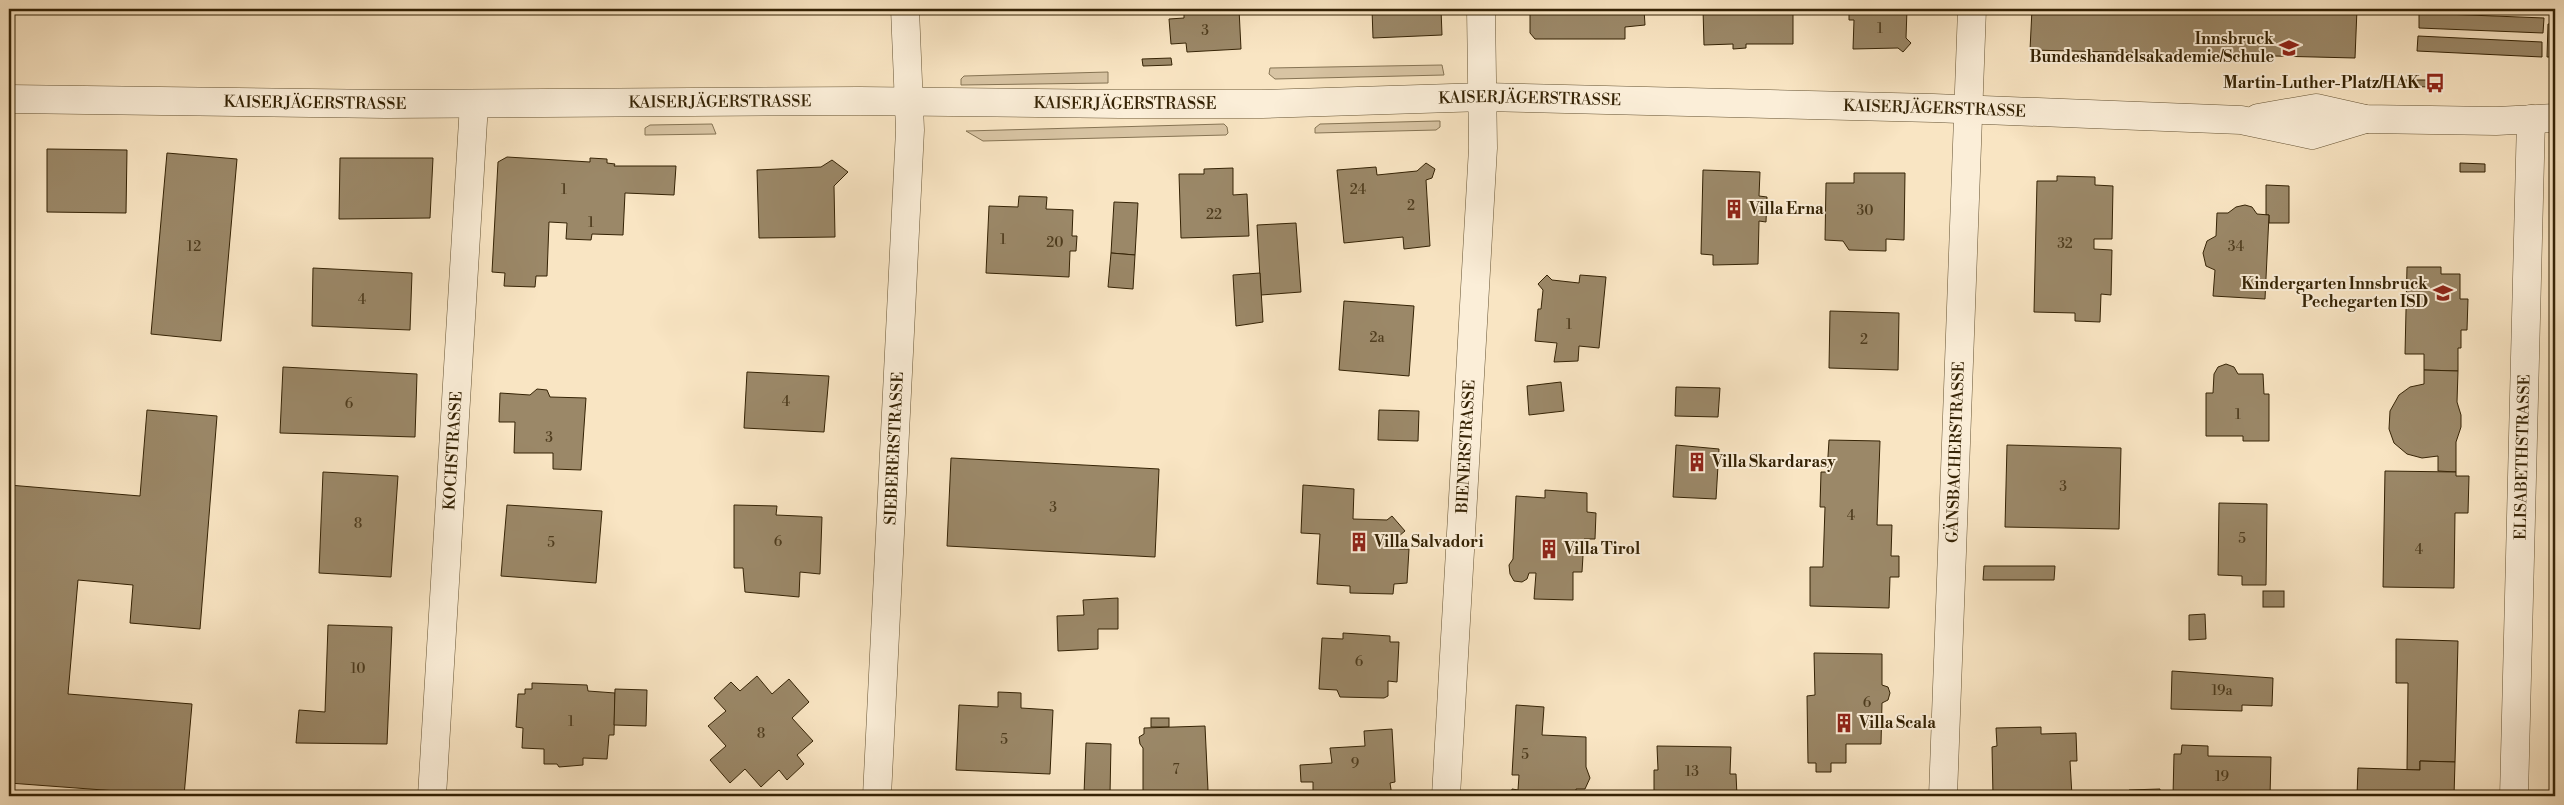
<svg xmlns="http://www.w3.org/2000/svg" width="2564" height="805" viewBox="0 0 2564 805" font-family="'Libre Bodoni',serif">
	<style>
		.green { fill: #d8c4a3; stroke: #867454 }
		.building { fill: #9b8868; stroke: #352305 }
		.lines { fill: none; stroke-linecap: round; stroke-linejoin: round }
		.minor-casing { stroke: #665434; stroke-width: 29 }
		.minor { stroke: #fbeed8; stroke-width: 28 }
		.labels { text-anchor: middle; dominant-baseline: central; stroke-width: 4; stroke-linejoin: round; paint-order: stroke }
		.number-label { font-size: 14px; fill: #4e3c1e }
		.poi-label { font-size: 16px; font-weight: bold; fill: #352305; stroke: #fbeed8; text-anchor: start }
		.street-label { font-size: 16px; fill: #352305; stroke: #fbeed8 }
	</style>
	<rect width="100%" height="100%" fill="#f9e5c3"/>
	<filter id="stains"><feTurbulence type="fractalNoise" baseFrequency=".004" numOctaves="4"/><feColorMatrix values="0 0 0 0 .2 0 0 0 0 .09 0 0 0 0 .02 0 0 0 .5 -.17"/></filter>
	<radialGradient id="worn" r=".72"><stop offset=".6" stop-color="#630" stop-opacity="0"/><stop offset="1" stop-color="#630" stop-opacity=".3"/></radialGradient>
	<!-- green -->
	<g class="green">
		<polygon points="1442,65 1444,75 1275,79 1269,74 1270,68"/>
		<polygon points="1108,72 1108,83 961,85 961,79 964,76"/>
		<polygon points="1437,121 1440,121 1440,127 1436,130 1315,133 1315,128 1320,124"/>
		<polygon points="712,124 716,134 645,135 645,128 650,125"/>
		<polygon points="1224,124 1227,127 1228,133 1226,135 983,141 966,131"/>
	</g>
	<!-- building -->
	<g class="building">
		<polygon points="1184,9 1239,9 1241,49 1187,52 1186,43 1171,44 1169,19 1184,18"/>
		<polygon points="1372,9 1441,9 1442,35 1373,38"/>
		<polygon points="1530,9 1644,9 1645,25 1625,27 1625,39 1535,39 1530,33"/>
		<polygon points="1703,9 1793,9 1793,44 1746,44 1746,48 1733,49 1733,44 1704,45"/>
		<polygon points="1849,9 1907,9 1906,38 1911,43 1903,52 1898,48 1853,49 1854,20 1849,20"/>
		<polygon points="2032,9 2357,9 2355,58 2030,50"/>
		<polygon points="2419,13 2544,18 2543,33 2419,28"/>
		<polygon points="2548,24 2555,24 2555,57 2547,57"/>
		<polygon points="2418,36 2542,42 2542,57 2417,51"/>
		<polygon points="1171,58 1172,65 1143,66 1142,59"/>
		<polygon points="2403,80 2429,80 2428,87 2403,86"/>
		<polygon points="47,149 127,150 126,213 47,212"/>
		<polygon points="167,153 237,159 221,341 151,334"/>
		<polygon points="507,157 590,162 590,158 607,159 607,163 615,164 614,166 676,166 674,195 625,193 623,235 592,234 591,240 566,239 567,223 549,222 547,276 536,276 535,287 504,286 505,273 492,272 498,162"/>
		<polygon points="340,158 433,158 430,218 339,219"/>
		<polygon points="832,160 848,172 834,186 835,237 759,238 757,170 821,167"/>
		<polygon points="1426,163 1435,169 1432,178 1426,180 1430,246 1404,249 1403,237 1344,243 1337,170 1376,167 1377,175 1417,171"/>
		<polygon points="2460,163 2485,164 2485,172 2460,172"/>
		<polygon points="1233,168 1233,195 1247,194 1249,236 1181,238 1179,174 1204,174 1204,169"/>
		<polygon points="1703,170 1760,172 1759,196 1767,197 1766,222 1759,221 1758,264 1713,265 1713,255 1701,254"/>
		<polygon points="1854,173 1905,173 1904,240 1886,239 1886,251 1849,250 1843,241 1825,240 1826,183 1854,183"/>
		<polygon points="2057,176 2095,177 2095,185 2113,186 2112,239 2094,239 2094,249 2112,250 2111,295 2101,294 2100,322 2075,321 2075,313 2034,312 2037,181 2057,181"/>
		<polygon points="2266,185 2289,186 2289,223 2269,223 2269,215 2266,215"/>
		<polygon points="1019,196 1047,197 1046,209 1073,210 1072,236 1077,236 1076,251 1070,251 1069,277 986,273 989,206 1018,207"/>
		<polygon points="1114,202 1138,203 1135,255 1111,253"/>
		<polygon points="2245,205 2252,207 2257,214 2269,215 2265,299 2213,296 2215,270 2206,266 2203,253 2207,241 2216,236 2217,213 2228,213 2236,207"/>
		<polygon points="1296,223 1301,292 1261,295 1257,225"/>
		<polygon points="1111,253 1135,255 1133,289 1108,287"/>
		<polygon points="2407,267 2441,267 2441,274 2460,274 2460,299 2468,299 2467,330 2461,330 2461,348 2458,348 2458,371 2424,370 2424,354 2405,354"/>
		<polygon points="313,268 412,273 410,330 312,326"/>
		<polygon points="1260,273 1263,322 1236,326 1233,275"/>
		<polygon points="1547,275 1552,280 1579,283 1580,275 1606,277 1599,348 1579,346 1578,361 1554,362 1557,343 1535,341 1538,309 1541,309 1543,290 1538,284"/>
		<polygon points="1344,301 1414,306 1409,376 1339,370"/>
		<polygon points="1830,311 1899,313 1898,370 1829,368"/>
		<polygon points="2226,364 2234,367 2238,374 2263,374 2264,394 2269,394 2269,441 2243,441 2243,436 2206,436 2206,393 2213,393 2214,374 2218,367"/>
		<polygon points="283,367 417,374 415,437 280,433"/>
		<polygon points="2424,370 2458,371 2457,402 2461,415 2461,427 2456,442 2456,472 2438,471 2438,456 2422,458 2407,454 2394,443 2389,429 2390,411 2399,395 2410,387 2424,384"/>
		<polygon points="747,372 829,376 824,432 744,428"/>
		<polygon points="1561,382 1564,411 1529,415 1527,386"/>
		<polygon points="1676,387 1720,388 1718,417 1675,416"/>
		<polygon points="537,389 547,390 550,397 586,398 581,470 553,469 553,453 514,453 515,422 499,422 500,393 530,395"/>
		<polygon points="147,410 217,416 200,629 130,623 133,585 78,580 68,694 192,704 184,796 9,783 9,485 140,496"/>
		<polygon points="1379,410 1419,411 1418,441 1378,440"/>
		<polygon points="1829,440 1880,441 1877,525 1892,525 1891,556 1899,556 1899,577 1890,577 1889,608 1810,606 1810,567 1823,567 1825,507 1820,507 1821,472 1827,472"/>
		<polygon points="1676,445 1719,449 1716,499 1673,497"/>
		<polygon points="2007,445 2121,448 2119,529 2005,527"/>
		<polygon points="951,458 1159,469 1155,557 947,546"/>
		<polygon points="2385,471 2456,472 2456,476 2469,476 2468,513 2455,513 2454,588 2383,587"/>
		<polygon points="323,472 398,476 391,577 319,573"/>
		<polygon points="1303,485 1354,489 1353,519 1387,520 1392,516 1405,531 1399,536 1399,549 1409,549 1407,583 1394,584 1393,594 1350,593 1350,586 1317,584 1320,534 1301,533"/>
		<polygon points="1545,490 1587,493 1587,512 1596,513 1595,539 1584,539 1582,572 1573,572 1573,600 1534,599 1536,573 1529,573 1527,579 1522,582 1514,581 1510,574 1509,565 1513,559 1516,496 1545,498"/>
		<polygon points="2219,503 2267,504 2266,585 2242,585 2242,576 2218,575"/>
		<polygon points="507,505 602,511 596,583 501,576"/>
		<polygon points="734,505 777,506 776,515 822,517 820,574 800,572 799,597 745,592 743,568 734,568"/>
		<polygon points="1984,566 2055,566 2054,580 1983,580"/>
		<rect x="2263" y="591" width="21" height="16"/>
		<polygon points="1118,598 1118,629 1098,629 1098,649 1058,651 1057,616 1084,615 1083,600"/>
		<polygon points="2205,614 2206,639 2189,640 2189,615"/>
		<polygon points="328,625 392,627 387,744 296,743 299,710 325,712"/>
		<polygon points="1343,633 1390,636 1390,642 1399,642 1397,682 1388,681 1388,696 1384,698 1340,697 1337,690 1319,689 1322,638 1343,639"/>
		<polygon points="2396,639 2458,641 2455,762 2420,761 2420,770 2407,770 2408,683 2396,683"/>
		<polygon points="1814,653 1882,654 1882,685 1888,687 1890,693 1888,700 1882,703 1881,744 1846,744 1846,763 1831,763 1831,772 1816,772 1816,763 1808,763 1807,696 1815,695"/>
		<polygon points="2172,671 2273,678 2272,706 2242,705 2242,711 2171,709"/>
		<polygon points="757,676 772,694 789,679 809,702 792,718 813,741 797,755 804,764 787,780 779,770 761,787 745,769 730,783 710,760 726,746 708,726 726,711 714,698 731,682 740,691"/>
		<polygon points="532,683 587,685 588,691 615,693 614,735 609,735 607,759 583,758 583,765 559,767 557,764 544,764 544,749 522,748 523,728 516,727 518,694 525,694 525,689 532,689"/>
		<polygon points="615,689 647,690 646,726 614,725"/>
		<polygon points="998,692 1021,693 1021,708 1053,710 1050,774 956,770 959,705 998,707"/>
		<polygon points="1516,705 1544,707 1542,735 1586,737 1586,767 1590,778 1585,789 1576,789 1576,796 1511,796 1512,789 1518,790 1519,775 1512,775"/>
		<rect x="1151" y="718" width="18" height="9"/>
		<polygon points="1205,726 1208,790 1205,791 1205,796 1138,795 1143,790 1143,748 1140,744 1139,737 1144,734 1144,728"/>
		<polygon points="2041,727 2041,734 2076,733 2077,761 2070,761 2072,796 1993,796 1992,747 1997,746 1996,728"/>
		<polygon points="1392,729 1395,782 1390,783 1392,796 1313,796 1313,782 1301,782 1300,765 1332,763 1330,748 1365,746 1364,731"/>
		<polygon points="1086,743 1111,744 1110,795 1084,794"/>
		<polygon points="2182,745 2208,746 2208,756 2271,757 2270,796 2173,796 2174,754 2181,754"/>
		<polygon points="1657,746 1731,747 1730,774 1736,774 1737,796 1652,796 1654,791 1654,770 1658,770"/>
		<polygon points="2420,761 2455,762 2454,796 2357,796 2358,768 2420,770"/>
		<polygon points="2160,789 2160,796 2130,796 2129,790"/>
	</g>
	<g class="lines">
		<defs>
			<g id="minor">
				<path id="s1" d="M9 99 386 104 860 101 1120 104H1262L1484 97 1933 108 2241 120 2312 135 2365 119"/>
				<polyline points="2258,118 2316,108 2365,119 2496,121 2555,118"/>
				<path id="s2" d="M432 796 474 104"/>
				<path id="s3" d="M877 796 910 130 905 9"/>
				<path id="s4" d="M1446 796 1483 148 1481 9"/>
				<path id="s5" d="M1943 796 1972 9"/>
				<path id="s6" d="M2514 796 2531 119"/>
			</g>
		</defs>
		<!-- minor casing -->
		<use href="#minor" class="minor-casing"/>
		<!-- minor -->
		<use href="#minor" class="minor"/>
	</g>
	<!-- icons -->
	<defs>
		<symbol id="school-bare" viewBox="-9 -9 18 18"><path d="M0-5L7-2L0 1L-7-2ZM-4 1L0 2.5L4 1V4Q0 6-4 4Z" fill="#8f2418" stroke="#fbeed8" stroke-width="2.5" paint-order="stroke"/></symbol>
		<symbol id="bus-bare" viewBox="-9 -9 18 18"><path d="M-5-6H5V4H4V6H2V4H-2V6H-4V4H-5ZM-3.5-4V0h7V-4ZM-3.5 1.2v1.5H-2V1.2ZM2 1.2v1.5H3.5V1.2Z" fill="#8f2418" stroke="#fbeed8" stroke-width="2.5" paint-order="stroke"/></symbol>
		<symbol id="building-bare" viewBox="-9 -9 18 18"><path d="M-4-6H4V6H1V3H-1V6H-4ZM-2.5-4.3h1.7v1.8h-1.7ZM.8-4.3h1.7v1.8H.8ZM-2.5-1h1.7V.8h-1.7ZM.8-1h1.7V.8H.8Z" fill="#8f2418" stroke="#fbeed8" stroke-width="2.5" paint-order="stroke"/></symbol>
	</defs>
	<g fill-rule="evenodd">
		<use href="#school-bare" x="2275" y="34" width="28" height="28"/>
		<use href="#bus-bare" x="2421" y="69" width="28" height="28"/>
		<use href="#building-bare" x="1720" y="195" width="28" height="28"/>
		<use href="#school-bare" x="2429" y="279" width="28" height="28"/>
		<use href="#building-bare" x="1683" y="448" width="28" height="28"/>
		<use href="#building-bare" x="1345" y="528" width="28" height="28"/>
		<use href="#building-bare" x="1535" y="535" width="28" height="28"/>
		<use href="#building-bare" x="1830" y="709" width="28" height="28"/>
	</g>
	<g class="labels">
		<!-- number labels -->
		<g class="number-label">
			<text x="1880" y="29">1</text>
			<text x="1205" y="31">3</text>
			<text x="564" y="190">1</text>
			<text x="1358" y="190">24</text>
			<text x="1411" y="206">2</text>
			<text x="1865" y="211">30</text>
			<text x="1214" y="215">22</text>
			<text x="591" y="223">1</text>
			<text x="1003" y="240">1</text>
			<text x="1055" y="243">20</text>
			<text x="2065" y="244">32</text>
			<text x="194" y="247">12</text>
			<text x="2236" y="247">34</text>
			<text x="362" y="300">4</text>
			<text x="1569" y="325">1</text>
			<text x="1377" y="338">2a</text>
			<text x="1864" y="340">2</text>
			<text x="786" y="402">4</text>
			<text x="349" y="404">6</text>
			<text x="2238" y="415">1</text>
			<text x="549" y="438">3</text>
			<text x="2063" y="487">3</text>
			<text x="1053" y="508">3</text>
			<text x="1851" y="516">4</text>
			<text x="358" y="524">8</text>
			<text x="2242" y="539">5</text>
			<text x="778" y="542">6</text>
			<text x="551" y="543">5</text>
			<text x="2419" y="550">4</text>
			<text x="1359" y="662">6</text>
			<text x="358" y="669">10</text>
			<text x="2222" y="691">19a</text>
			<text x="1867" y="703">6</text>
			<text x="571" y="722">1</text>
			<text x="761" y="734">8</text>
			<text x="1004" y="740">5</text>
			<text x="1525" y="755">5</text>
			<text x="1355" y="764">9</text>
			<text x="1176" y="770">7</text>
			<text x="1692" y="772">13</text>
			<text x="2222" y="777">19</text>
		</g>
		<!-- poi labels -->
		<g class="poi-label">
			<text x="2274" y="39" text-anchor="end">Innsbruck<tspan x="2274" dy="18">Bundeshandelsakademie/Schule</tspan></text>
			<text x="2420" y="83" text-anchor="end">Martin-Luther-Platz/HAK</text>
			<text x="1749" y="209">Villa Erna</text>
			<text x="2428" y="284" text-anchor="end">Kindergarten Innsbruck<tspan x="2428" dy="18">Pechegarten ISD</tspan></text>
			<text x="1712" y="462">Villa Skardarasy</text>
			<text x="1374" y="542">Villa Salvadori</text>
			<text x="1564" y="549">Villa Tirol</text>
			<text x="1859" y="723">Villa Scala</text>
		</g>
		<!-- street labels -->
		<g class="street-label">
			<text stroke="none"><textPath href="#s1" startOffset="1521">KAISERJÄGERSTRASSE</textPath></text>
			<text stroke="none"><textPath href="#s1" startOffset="306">KAISERJÄGERSTRASSE</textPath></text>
			<text stroke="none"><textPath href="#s1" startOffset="711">KAISERJÄGERSTRASSE</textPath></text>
			<text stroke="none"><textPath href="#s1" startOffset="1116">KAISERJÄGERSTRASSE</textPath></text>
			<text stroke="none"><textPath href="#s1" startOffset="1926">KAISERJÄGERSTRASSE</textPath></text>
			<text stroke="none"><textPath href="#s4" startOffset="350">BIENERSTRASSE</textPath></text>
			<text stroke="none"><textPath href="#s3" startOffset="348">SIEBERERSTRASSE</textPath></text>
			<text stroke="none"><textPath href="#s2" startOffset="346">KOCHSTRASSE</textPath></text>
			<text stroke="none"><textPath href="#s5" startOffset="344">GÄNSBACHERSTRASSE</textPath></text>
			<text stroke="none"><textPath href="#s6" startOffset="339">ELISABETHSTRASSE</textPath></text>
		</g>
	</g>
	<!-- margin -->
	<rect width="2564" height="805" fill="none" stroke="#f9e5c3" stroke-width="30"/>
	<rect x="10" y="10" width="2544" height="785" fill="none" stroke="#352305" stroke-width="2.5"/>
	<rect x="15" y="15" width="2534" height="775" fill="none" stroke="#352305"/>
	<rect width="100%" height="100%" filter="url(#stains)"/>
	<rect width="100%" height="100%" fill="url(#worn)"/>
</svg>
